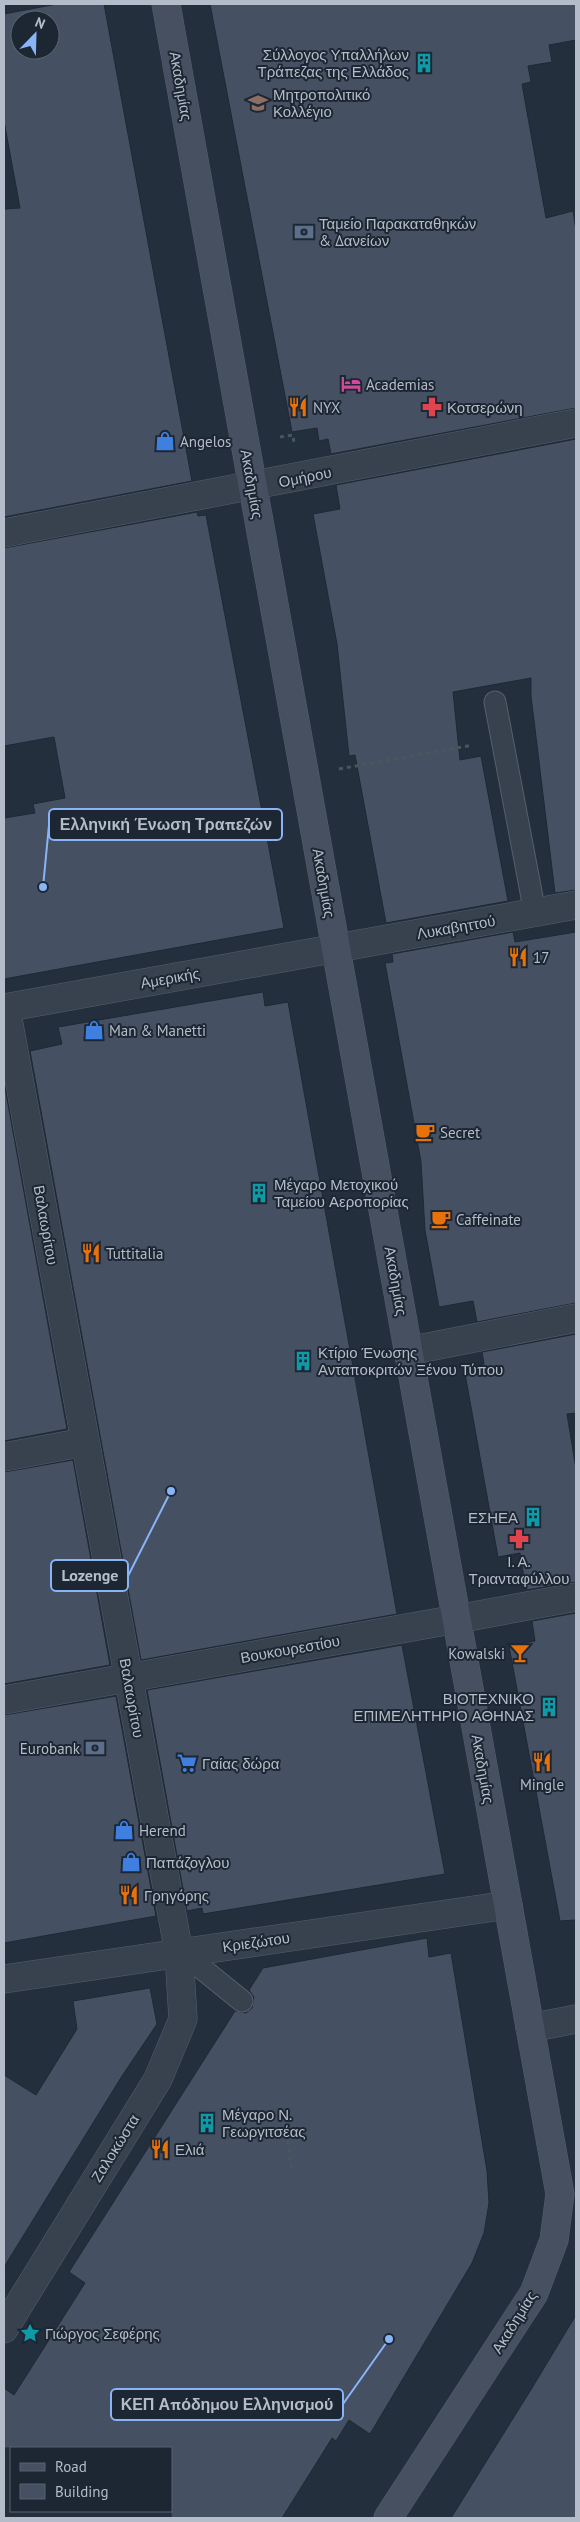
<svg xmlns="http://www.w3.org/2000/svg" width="580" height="2522" viewBox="0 0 580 2522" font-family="'PT Sans',sans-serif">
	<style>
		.building { fill: #455162; stroke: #1f2835; fill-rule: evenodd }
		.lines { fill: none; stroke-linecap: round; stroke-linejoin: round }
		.service-casing { stroke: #565f6c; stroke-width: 23 }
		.pedestrian-casing { stroke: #565f6c; stroke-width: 29 }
		.minor-casing { stroke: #565f6c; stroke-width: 29 }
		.tertiary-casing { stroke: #565f6c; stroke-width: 29 }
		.secondary-casing { stroke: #565f6c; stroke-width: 29 }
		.path { stroke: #44595c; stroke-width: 3; stroke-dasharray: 4 4; stroke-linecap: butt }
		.service { stroke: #38414e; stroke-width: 21 }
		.pedestrian { stroke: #38414e; stroke-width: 28 }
		.minor { stroke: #38414e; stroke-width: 28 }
		.tertiary { stroke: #38414e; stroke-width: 28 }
		.secondary { stroke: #465061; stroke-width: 28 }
		.labels { text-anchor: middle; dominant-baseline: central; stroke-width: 4; stroke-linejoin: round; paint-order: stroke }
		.poi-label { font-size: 15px; fill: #b4bcc9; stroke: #1d2633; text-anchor: start }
		.street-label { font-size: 15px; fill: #b4bcc9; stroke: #1d2633 }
		.leader { fill: none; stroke: #8ab4f8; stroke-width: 2 }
		.callout-dot { fill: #8ab4f8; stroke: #1d2633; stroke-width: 2 }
		.callout { fill: #1d2633; stroke: #8ab4f8; stroke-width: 2 }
		.callout-label { font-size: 16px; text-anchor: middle; font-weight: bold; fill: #b4bcc9 }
	</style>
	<rect width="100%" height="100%" fill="#242f3e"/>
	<!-- building -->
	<g class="building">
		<path d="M57 4H104L192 481 4 517V209L20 208 4 121V14ZM20 20H50V50H20Z"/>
		<polygon points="210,4 576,4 576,40 549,45 552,62 528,66 531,82 522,84 546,218 573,211 576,231 576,408 331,454 328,439 319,441 317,428 292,432"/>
		<polygon points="576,439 576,890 555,893 531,696 531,678 453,692 460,760 481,756 508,901 386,923 355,755 349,756 337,644 313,514 340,509 336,485"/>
		<polygon points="197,512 198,516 206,515 284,928 4,979 4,818 35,813 33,804 65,798 54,737 4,746 4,548"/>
		<polygon points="513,932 515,942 576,932 576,1303 477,1322 473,1301 439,1307 425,1230 421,1162 385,963 393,962 392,954"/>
		<polygon points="263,992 265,1006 288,1002 397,1614 141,1660 30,1051 62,1044 58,1027"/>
		<polygon points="4,1082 67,1429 4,1441"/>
		<polygon points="576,1334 576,1413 567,1414 576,1469 576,1582 526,1590 520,1553 498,1557 464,1368 484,1364 482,1352"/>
		<polygon points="73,1460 110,1665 4,1684 4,1472"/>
		<polygon points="576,1613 576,1920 560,1921 509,1646 535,1641 532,1621"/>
		<polygon points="402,1645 445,1874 203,1914 202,1908 187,1911 147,1690"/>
		<polygon points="116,1696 156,1916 4,1943 4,1715"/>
		<polygon points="427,1938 429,1957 451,1953 487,2171 489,2203 484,2233 472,2263 370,2434 349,2420 336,2441 332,2438 282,2518 171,2518 171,2448 4,2448 4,2388 14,2395 85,2283 69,2272 235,2011 246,2013 252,2008 254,1997 249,1990 263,1968"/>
		<polygon points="150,1988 157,2024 122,2076 4,2267 4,2075 36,2095 77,2029 73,2001"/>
		<polygon points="576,2315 576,2518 451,2518 532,2388"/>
	</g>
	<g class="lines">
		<defs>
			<g id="service">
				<polyline points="495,702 535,913"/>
				<polyline points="179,1953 195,1963 242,2001"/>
			</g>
			<g id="pedestrian">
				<polyline points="4,1457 85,1442"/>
				<polyline points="4,1700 457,1619"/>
				<polyline points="4,2329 158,2079 183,2019 179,1953 6,1008"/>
			</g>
			<g id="minor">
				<polyline points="4,533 576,423"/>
				<polyline points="408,1351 576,1318"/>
				<polyline points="457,1619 576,1597"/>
				<polyline points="4,1979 508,1905"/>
				<polyline points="530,2028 576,2019"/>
			</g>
			<polyline id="tertiary" points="4,1008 576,905"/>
			<polyline id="secondary" points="166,4 560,2194 554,2240 534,2293 388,2518"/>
		</defs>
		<!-- service casing -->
		<use href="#service" class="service-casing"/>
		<!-- pedestrian casing -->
		<use href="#pedestrian" class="pedestrian-casing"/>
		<!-- minor casing -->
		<use href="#minor" class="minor-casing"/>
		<!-- tertiary casing -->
		<use href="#tertiary" class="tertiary-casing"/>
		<!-- secondary casing -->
		<use href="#secondary" class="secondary-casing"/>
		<!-- path -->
		<g class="path">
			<polyline points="280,437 293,435 294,443"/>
			<polyline points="200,449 212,447"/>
			<polyline points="339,769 473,745"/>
			<polyline points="285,2117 292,2173"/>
		</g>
		<!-- service -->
		<use href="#service" class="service"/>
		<!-- pedestrian -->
		<use href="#pedestrian" class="pedestrian"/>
		<!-- minor -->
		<use href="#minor" class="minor"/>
		<!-- tertiary -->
		<use href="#tertiary" class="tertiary"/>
		<!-- secondary -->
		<use href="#secondary" class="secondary"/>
	</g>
	<!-- icons -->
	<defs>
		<symbol id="building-bare" viewBox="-9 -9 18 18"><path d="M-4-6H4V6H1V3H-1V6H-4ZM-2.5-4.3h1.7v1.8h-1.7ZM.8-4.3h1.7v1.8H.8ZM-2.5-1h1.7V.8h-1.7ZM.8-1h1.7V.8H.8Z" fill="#0f9aa8" stroke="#1d2633" stroke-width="2.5" paint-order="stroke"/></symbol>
		<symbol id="university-bare" viewBox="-9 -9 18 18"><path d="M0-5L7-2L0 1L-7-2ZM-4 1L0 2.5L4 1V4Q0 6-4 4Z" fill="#8d6e63" stroke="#1d2633" stroke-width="2.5" paint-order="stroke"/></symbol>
		<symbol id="bank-bare" viewBox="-9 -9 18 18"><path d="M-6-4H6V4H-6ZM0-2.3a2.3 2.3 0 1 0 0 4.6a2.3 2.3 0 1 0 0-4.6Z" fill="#5c6f8a" stroke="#1d2633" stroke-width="2.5" paint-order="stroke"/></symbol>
		<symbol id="hotel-bare" viewBox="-9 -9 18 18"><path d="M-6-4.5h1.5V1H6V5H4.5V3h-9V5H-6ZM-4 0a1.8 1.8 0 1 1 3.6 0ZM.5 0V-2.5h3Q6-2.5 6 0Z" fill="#d1479c" stroke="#1d2633" stroke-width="2.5" paint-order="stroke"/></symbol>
		<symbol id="restaurant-bare" viewBox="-9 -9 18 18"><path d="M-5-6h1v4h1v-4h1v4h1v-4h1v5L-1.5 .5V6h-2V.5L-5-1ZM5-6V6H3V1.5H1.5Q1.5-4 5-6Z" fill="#e8710a" stroke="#1d2633" stroke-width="2.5" paint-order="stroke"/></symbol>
		<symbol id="pharmacy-bare" viewBox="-9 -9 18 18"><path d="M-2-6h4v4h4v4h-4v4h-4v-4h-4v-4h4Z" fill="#e0444e" stroke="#1d2633" stroke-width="2.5" paint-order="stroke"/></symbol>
		<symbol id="shop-bare" viewBox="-9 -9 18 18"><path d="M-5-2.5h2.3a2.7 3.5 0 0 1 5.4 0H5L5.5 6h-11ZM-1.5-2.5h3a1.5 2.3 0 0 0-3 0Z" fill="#3f7fe0" stroke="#1d2633" stroke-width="2.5" paint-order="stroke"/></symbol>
		<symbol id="cafe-bare" viewBox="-9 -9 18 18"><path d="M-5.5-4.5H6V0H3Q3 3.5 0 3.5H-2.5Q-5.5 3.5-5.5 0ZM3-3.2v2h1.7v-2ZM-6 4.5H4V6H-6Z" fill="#e8710a" stroke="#1d2633" stroke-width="2.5" paint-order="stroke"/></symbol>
		<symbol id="bar-bare" viewBox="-9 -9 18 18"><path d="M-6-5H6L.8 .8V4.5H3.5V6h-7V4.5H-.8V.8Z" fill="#e8710a" stroke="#1d2633" stroke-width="2.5" paint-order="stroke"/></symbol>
		<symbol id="supermarket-bare" viewBox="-9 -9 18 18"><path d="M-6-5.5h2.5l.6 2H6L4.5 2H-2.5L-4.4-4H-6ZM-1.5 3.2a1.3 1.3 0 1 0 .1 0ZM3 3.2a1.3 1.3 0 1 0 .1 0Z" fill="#3f7fe0" stroke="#1d2633" stroke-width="2.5" paint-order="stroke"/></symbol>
		<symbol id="sight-bare" viewBox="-9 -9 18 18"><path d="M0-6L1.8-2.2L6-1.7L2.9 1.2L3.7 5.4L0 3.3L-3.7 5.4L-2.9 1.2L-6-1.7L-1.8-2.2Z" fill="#0f9aa8" stroke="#1d2633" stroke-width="2.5" paint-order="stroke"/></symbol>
	</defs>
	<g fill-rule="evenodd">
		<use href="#building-bare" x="410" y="49" width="28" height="28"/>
		<use href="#university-bare" x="244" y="89" width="28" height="28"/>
		<use href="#bank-bare" x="290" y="218" width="28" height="28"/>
		<use href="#hotel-bare" x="337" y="370" width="28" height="28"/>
		<use href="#restaurant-bare" x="284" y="393" width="28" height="28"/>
		<use href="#pharmacy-bare" x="418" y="393" width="28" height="28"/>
		<use href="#shop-bare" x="151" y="427" width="28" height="28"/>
		<use href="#restaurant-bare" x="504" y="943" width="28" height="28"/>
		<use href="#shop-bare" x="80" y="1016" width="28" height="28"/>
		<use href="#cafe-bare" x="411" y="1118" width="28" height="28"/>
		<use href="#building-bare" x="245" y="1179" width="28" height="28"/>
		<use href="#cafe-bare" x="427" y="1205" width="28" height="28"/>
		<use href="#restaurant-bare" x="77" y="1239" width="28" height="28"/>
		<use href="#building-bare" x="289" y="1347" width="28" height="28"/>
		<use href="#building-bare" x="519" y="1503" width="28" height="28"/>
		<use href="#pharmacy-bare" x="505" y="1525" width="28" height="28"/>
		<use href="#bar-bare" x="506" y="1639" width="28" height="28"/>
		<use href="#building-bare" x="535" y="1693" width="28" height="28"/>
		<use href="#bank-bare" x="81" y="1734" width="28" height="28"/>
		<use href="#restaurant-bare" x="528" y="1748" width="28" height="28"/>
		<use href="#supermarket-bare" x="173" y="1749" width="28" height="28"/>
		<use href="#shop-bare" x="110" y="1816" width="28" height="28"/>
		<use href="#shop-bare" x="117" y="1848" width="28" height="28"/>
		<use href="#restaurant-bare" x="115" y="1881" width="28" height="28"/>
		<use href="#building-bare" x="193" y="2109" width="28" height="28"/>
		<use href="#restaurant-bare" x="146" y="2135" width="28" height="28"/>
		<use href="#sight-bare" x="16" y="2319" width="28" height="28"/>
	</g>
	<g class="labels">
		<!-- poi labels -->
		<g class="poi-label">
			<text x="409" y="54" text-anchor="end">Σύλλογος Υπαλλήλων<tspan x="409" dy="17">Τράπεζας της Ελλάδος</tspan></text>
			<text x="273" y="94">Μητροπολιτικό<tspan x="273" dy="17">Κολλέγιο</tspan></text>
			<text x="319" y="223">Ταμείο Παρακαταθηκών<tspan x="319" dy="17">&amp; Δανείων</tspan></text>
			<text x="366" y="384">Academias</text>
			<text x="313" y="407">NYX</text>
			<text x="447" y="407">Κοτσερώνη</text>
			<text x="180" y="441">Angelos</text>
			<text x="533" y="957">17</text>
			<text x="109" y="1030">Man &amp; Manetti</text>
			<text x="440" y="1132">Secret</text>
			<text x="274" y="1184">Μέγαρο Μετοχικού<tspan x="274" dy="17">Ταμείου Αεροπορίας</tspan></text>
			<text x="456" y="1219">Caffeinate</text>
			<text x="106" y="1253">Tuttitalia</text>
			<text x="318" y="1352">Κτίριο Ένωσης<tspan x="318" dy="17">Ανταποκριτών Ξένου Τύπου</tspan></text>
			<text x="518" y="1517" text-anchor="end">ΕΣΗΕΑ</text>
			<text x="519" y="1561" text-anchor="middle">Ι. Α.<tspan x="519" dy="17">Τριανταφύλλου</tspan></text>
			<text x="505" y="1653" text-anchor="end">Kowalski</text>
			<text x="534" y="1698" text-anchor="end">ΒΙΟΤΕΧΝΙΚΟ<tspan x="534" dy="17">ΕΠΙΜΕΛΗΤΗΡΙΟ ΑΘΗΝΑΣ</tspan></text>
			<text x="80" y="1748" text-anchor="end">Eurobank</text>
			<text x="202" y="1763">Γαίας δώρα</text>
			<text x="542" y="1784" text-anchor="middle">Mingle</text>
			<text x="139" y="1830">Herend</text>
			<text x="146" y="1862">Παπάζογλου</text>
			<text x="144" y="1895">Γρηγόρης</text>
			<text x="222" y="2114">Μέγαρο Ν.<tspan x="222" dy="17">Γεωργιτσέας</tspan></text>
			<text x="175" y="2149">Ελιά</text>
			<text x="45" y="2333">Γιώργος Σεφέρης</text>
		</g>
		<!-- street labels -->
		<g class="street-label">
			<text transform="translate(181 86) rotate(80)">Ακαδημίας</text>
			<text transform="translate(305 477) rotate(-11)">Ομήρου</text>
			<text transform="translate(252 484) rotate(80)">Ακαδημίας</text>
			<text transform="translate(324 883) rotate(80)">Ακαδημίας</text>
			<text transform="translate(456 927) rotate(-10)">Λυκαβηττού</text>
			<text transform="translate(170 978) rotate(-10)">Αμερικής</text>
			<text transform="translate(46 1225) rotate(80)">Βαλαωρίτου</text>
			<text transform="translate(396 1281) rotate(80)">Ακαδημίας</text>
			<text transform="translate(290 1649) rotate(-10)">Βουκουρεστίου</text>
			<text transform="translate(132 1698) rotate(80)">Βαλαωρίτου</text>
			<text transform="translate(483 1769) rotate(80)">Ακαδημίας</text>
			<text transform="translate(256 1942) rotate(-8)">Κριεζώτου</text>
			<text transform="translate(115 2148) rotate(-58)">Ζαλοκώστα</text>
			<text transform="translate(514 2322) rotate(-58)">Ακαδημίας</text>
		</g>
	</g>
	<!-- callouts -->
	<path class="leader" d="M43 887L49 825M171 1491L128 1576M389 2339L343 2404"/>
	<g class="callout-dot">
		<circle cx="43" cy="887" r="5"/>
		<circle cx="171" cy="1491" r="5"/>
		<circle cx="389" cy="2339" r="5"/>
	</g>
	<g class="callout">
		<rect x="49" y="809" width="233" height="31" rx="5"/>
		<rect x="51" y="1560" width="77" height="31" rx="5"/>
		<rect x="111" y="2389" width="232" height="31" rx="5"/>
	</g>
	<g class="callout-label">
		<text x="166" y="830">Ελληνική Ένωση Τραπεζών</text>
		<text x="90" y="1581">Lozenge</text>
		<text x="227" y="2410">ΚΕΠ Απόδημου Ελληνισμού</text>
	</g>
	<!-- border -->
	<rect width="580" height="2522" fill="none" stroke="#b4bcc9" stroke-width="10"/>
	<!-- legend -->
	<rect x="10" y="2447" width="162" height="65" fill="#1d2633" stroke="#59626f"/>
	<rect x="20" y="2463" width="25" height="8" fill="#465061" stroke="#59626f"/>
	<text x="55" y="2472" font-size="15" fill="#b4bcc9">Road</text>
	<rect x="20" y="2484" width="25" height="15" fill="#455162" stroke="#59626f"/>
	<text x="55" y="2497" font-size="15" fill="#b4bcc9">Building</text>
	<!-- north arrow -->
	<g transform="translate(35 35) rotate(23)"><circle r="24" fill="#1d2633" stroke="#59626f"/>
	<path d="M0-4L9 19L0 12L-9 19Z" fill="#8ab4f8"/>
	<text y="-8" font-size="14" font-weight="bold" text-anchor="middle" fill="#b4bcc9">N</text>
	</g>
</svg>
